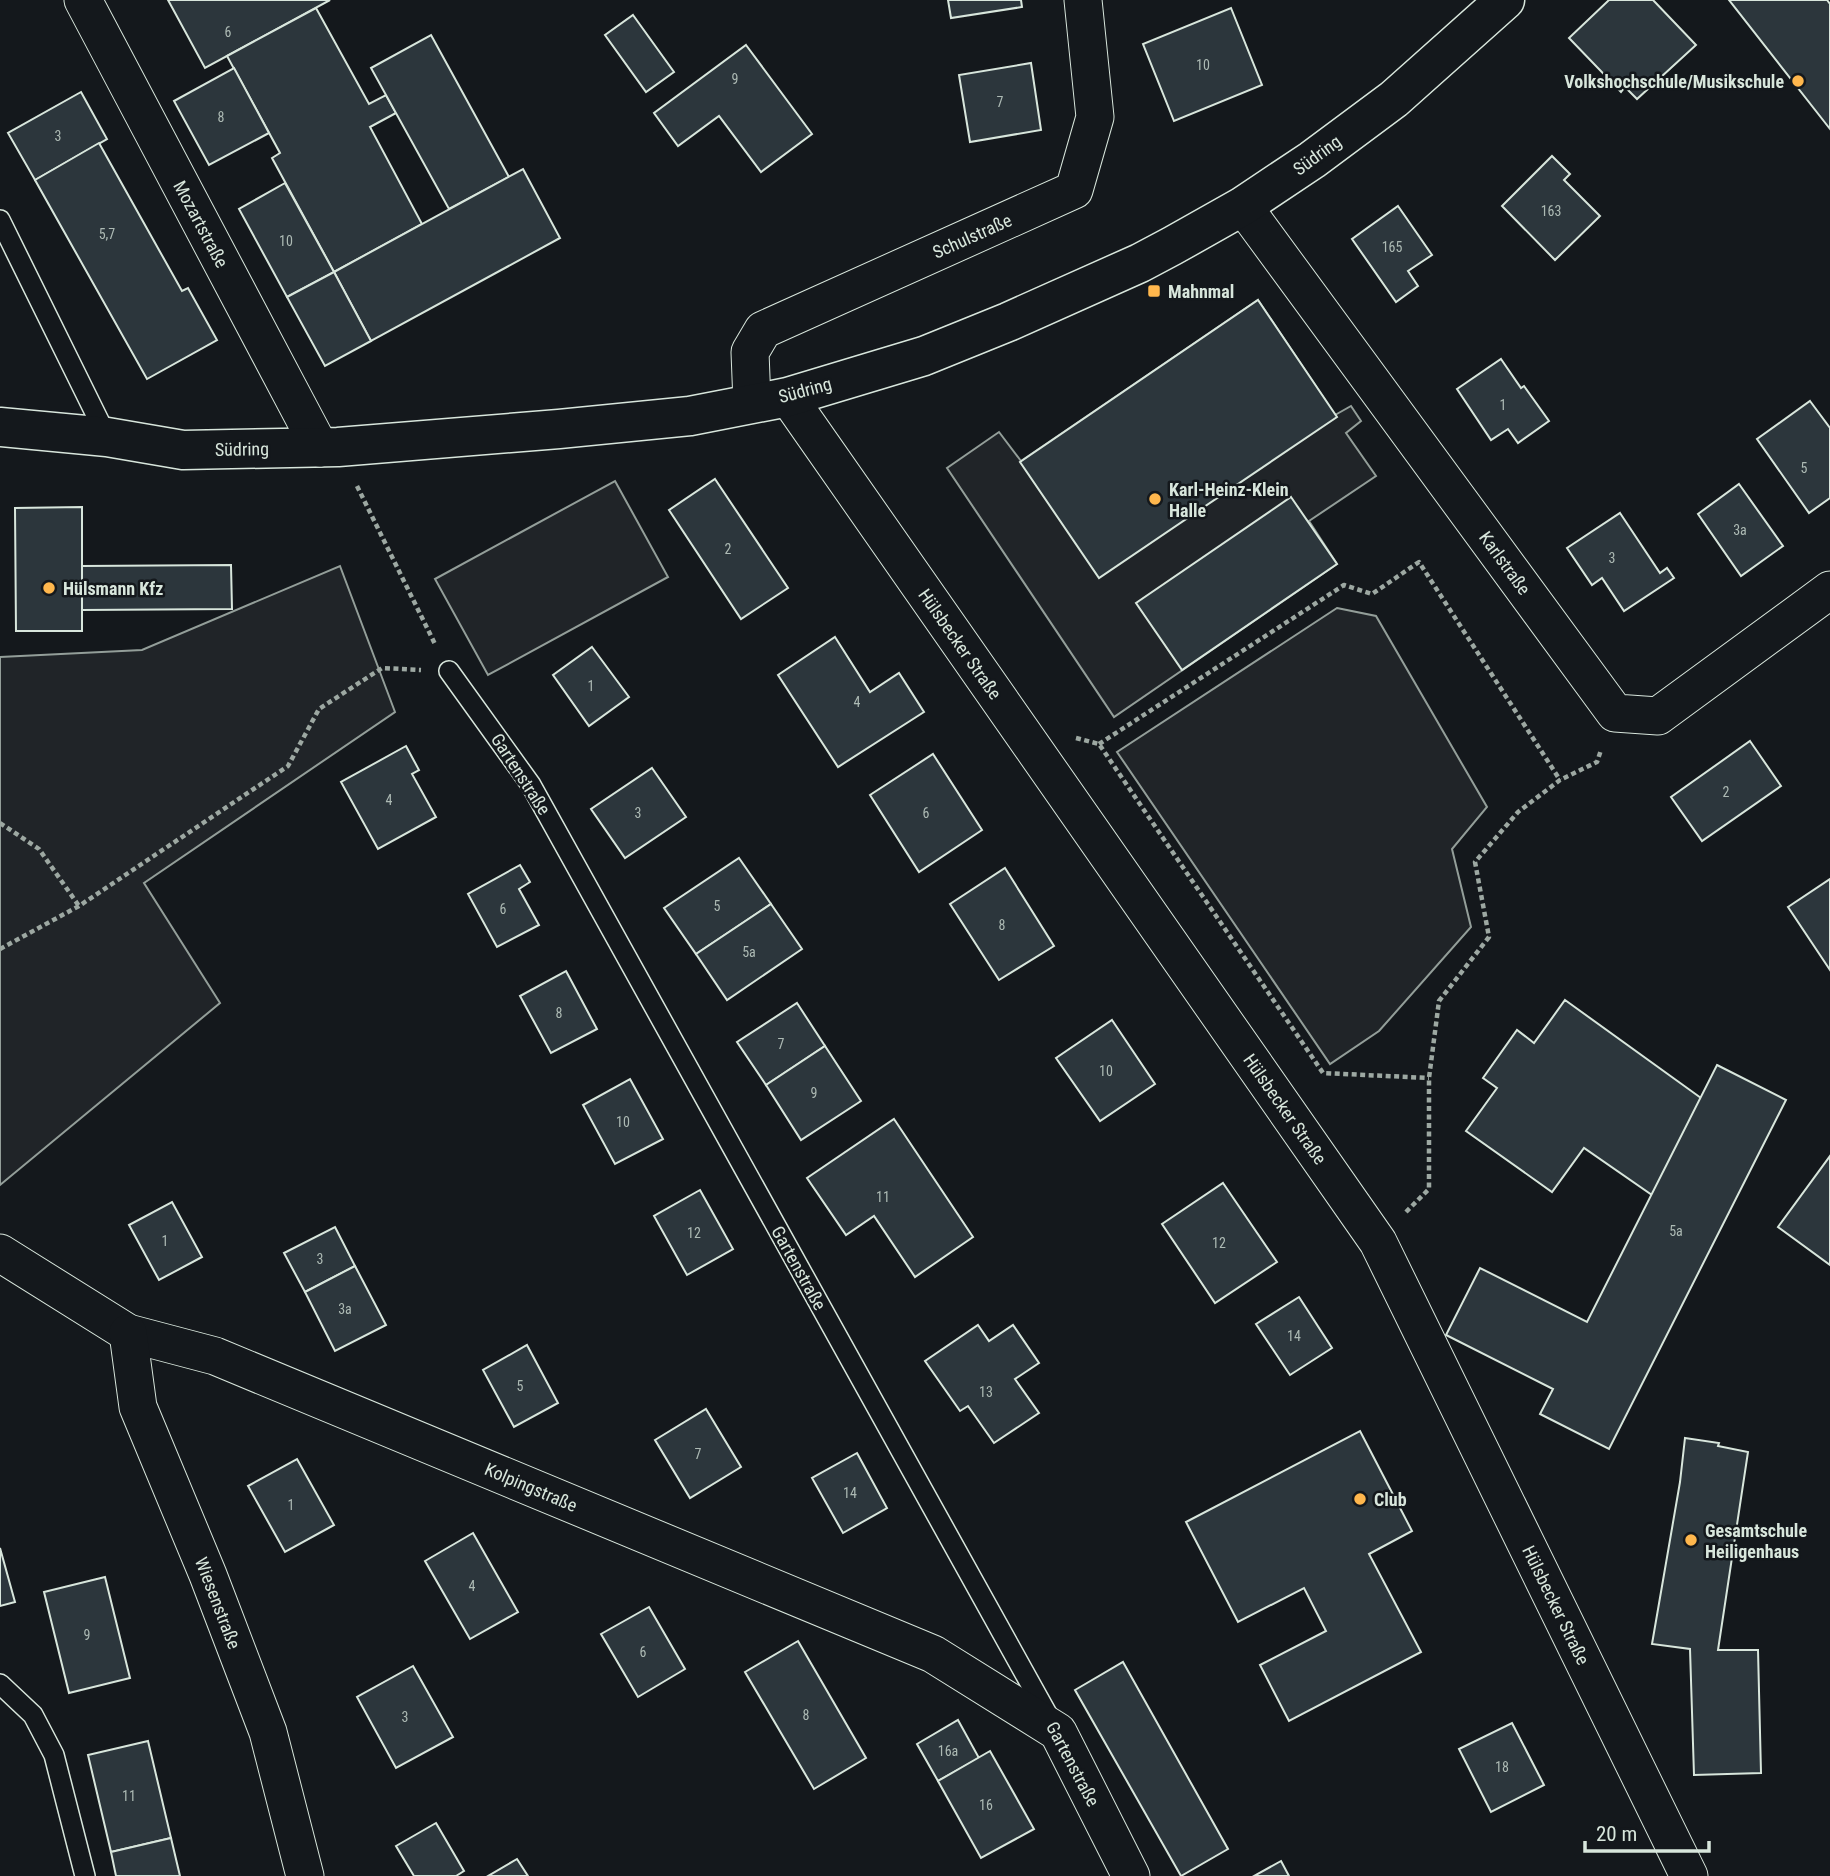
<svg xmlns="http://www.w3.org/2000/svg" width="1830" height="1876" viewBox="0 0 1830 1876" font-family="'Roboto Condensed',sans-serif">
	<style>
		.green { fill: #202428; stroke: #939e99; stroke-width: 2 }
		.building { fill: #2c363c; stroke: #d8e6dc; stroke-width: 2 }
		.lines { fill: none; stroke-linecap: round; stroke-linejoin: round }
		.lane-casing { stroke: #d8e6dc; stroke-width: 22 }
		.street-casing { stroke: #d8e6dc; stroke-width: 39 }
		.secondary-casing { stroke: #d8e6dc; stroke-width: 41 }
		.path { stroke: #9da8a2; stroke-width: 4.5; stroke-dasharray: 5 3.5; stroke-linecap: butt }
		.lane { stroke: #14181c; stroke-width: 19 }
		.street { stroke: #14181c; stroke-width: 37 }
		.secondary { stroke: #14181c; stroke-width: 38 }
		.poi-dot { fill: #ffb74d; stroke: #14181c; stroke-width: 2.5 }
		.labels { text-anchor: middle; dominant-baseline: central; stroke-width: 5; stroke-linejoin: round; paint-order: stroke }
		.number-label { font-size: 14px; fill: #adbab4 }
		.poi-label { font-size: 18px; font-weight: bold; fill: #d8e6dc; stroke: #14181c; text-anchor: start }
		.street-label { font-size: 18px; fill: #d8e6dc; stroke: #14181c }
	</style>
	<rect width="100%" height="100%" fill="#14181c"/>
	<!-- green -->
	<g class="green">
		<polygon points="1258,300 1335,415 1351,406 1361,421 1346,433 1376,476 1309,521 1337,564 1114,717 947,468 999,432 1021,461"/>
		<polygon points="615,481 668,577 488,675 435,579"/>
		<polygon points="340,566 395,712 144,883 220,1003 0,1185 0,657 142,650"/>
		<polygon points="1337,608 1376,616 1487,807 1452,849 1471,927 1379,1031 1330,1064 1117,752"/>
	</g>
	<!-- building -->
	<g class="building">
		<polygon points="168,0 330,0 205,68"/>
		<polygon points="948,0 1021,0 1022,7 951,18"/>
		<polygon points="1609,0 1653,0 1696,45 1637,99 1625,87 1621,92 1569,38"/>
		<polygon points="1729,0 1827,0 1830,4 1830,129"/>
		<polygon points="316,8 369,104 386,95 396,113 370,127 422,224 334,272 272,158 280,153 227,56"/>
		<polygon points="1231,8 1262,85 1174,121 1143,44"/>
		<polygon points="633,15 674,72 646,92 605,35"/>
		<polygon points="431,35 509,177 449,209 371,68"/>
		<polygon points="746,45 812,134 761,172 719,116 678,146 654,113"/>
		<polygon points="1031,63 1041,130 970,142 959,75"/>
		<polygon points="234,68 269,133 209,165 174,101"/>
		<polygon points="81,92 107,139 35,180 8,133"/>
		<polygon points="99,143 182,291 188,288 217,340 147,379 35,180"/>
		<polygon points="1552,156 1570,174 1564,180 1600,216 1555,260 1502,206"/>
		<polygon points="523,169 560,238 371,341 334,272"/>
		<polygon points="285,183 334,272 287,297 239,209"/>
		<polygon points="1398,206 1432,255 1408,271 1418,286 1396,302 1352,239"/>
		<polygon points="334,272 371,341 325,366 287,297"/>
		<polygon points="1258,300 1337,417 1099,578 1020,462"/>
		<polygon points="1501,359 1521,388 1524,386 1549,421 1518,443 1508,429 1491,440 1457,389"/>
		<polygon points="1810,401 1830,428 1830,498 1809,513 1757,439"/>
		<polygon points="715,479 788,588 741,619 669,510"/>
		<polygon points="1739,484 1783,546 1741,576 1698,514"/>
		<polygon points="1291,497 1337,564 1182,670 1136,603"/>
		<polygon points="82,507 82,631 16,631 15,508"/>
		<polygon points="1620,513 1660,573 1667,568 1674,578 1624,611 1602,578 1592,585 1567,548"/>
		<polygon points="231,565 232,609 82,610 82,566"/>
		<polygon points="835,637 870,692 899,673 924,712 838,767 778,675"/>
		<polygon points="592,647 629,697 589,726 553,675"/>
		<polygon points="1750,741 1781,786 1702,841 1671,797"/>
		<polygon points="406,746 419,770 412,774 436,817 378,849 341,782"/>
		<polygon points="933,754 982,830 919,872 870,795"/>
		<polygon points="652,768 686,817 625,858 591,809"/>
		<polygon points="739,858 771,904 696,954 664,908"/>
		<polygon points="520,865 530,882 519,889 539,925 497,947 468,894"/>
		<polygon points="1005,868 1054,946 999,980 950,904"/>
		<polygon points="1830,879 1830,970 1788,907"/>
		<polygon points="771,904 802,949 727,1000 696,954"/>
		<polygon points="566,971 597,1029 551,1053 520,996"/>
		<polygon points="1565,1000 1701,1098 1652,1195 1584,1148 1552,1192 1466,1131 1497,1088 1483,1078 1517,1030 1534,1043"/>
		<polygon points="797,1003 825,1046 766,1085 737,1042"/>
		<polygon points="1112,1020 1155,1084 1100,1121 1056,1058"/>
		<polygon points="825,1046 861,1101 801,1140 766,1085"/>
		<polygon points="1717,1065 1786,1100 1609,1449 1540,1414 1553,1389 1446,1335 1480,1268 1587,1322"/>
		<polygon points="630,1079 663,1139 615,1164 583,1105"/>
		<polygon points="894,1119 973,1237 915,1277 874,1216 846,1235 807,1178"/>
		<polygon points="1830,1156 1830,1265 1778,1227"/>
		<polygon points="1223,1183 1277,1262 1215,1303 1162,1224"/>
		<polygon points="700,1190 733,1249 687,1275 654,1216"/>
		<polygon points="172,1202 202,1257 159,1280 129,1225"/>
		<polygon points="335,1227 355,1266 305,1292 284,1253"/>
		<polygon points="355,1266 386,1325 335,1351 305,1292"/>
		<polygon points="1299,1297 1332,1348 1290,1375 1256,1324"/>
		<polygon points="978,1325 989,1341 1013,1325 1039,1363 1015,1379 1039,1413 994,1443 968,1406 960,1411 925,1361"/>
		<polygon points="527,1345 558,1403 514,1427 483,1370"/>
		<polygon points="706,1409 741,1467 690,1498 655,1440"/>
		<polygon points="1360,1431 1412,1531 1369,1554 1421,1652 1289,1721 1260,1665 1326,1631 1304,1588 1238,1622 1186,1522"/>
		<polygon points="1685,1438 1719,1443 1718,1446 1748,1452 1718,1650 1758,1650 1761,1773 1694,1775 1690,1649 1652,1644 1680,1482"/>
		<polygon points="857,1453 887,1508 843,1533 812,1478"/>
		<polygon points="297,1459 334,1525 285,1552 248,1486"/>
		<polygon points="473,1533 518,1612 470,1639 425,1561"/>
		<polygon points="0,1548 15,1602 0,1606"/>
		<polygon points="105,1577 130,1678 69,1693 44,1592"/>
		<polygon points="649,1607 685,1669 638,1697 601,1634"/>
		<polygon points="798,1641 866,1758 814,1789 745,1672"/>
		<polygon points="1123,1662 1228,1849 1181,1876 1075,1690"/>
		<polygon points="413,1666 453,1737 396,1768 357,1697"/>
		<polygon points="958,1720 979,1758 938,1781 917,1744"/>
		<polygon points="1512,1723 1544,1785 1491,1812 1459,1749"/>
		<polygon points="148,1741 171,1838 111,1852 88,1755"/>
		<polygon points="990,1751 1034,1829 981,1858 938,1781"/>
		<polygon points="436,1823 464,1871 456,1876 414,1876 396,1846"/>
		<polygon points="171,1838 180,1876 116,1876 111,1852"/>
		<polygon points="517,1859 528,1876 488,1876"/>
		<polygon points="1281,1861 1289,1876 1254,1876"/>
	</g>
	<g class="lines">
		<defs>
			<g id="lane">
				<polyline points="0,220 107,437"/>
				<polyline points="449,671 531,785 1050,1719"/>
				<polyline points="0,1684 33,1715 54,1755 85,1876"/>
			</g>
			<g id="street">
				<polyline points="83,0 320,448"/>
				<polyline points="1243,206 1615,713 1658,716 1830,590"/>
				<polyline points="788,397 1378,1242 1689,1876"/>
				<polyline points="752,403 750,352 763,330 1074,190 1095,117 1083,0"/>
				<polyline points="0,1253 128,1333 215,1356 933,1654 1058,1732 1131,1876"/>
				<polyline points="128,1333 138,1407 208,1575 268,1732 305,1876"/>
			</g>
			<polyline id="secondary" points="0,427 107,437 183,450 338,447 559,429 690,416 788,397 924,356 1008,322 1140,263 1172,246 1243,206 1312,160 1394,99 1505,0"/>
		</defs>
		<!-- lane casing -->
		<use href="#lane" class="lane-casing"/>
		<!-- street casing -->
		<use href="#street" class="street-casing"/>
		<!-- secondary casing -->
		<use href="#secondary" class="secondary-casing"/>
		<!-- path -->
		<g class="path">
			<polyline points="357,486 435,644"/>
			<polyline points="1076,738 1099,744 1323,1073 1429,1078"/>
			<polyline points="1099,744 1344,585 1372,594 1419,562 1560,780"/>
			<polyline points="0,823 39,849 79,906"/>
			<polyline points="0,949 79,906 288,766 319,709 382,668 421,670"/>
			<polyline points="1406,1212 1429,1189 1429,1078 1439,1001 1489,937 1475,862 1518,812 1560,780 1597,762 1601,750"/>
		</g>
		<!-- lane -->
		<use href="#lane" class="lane"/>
		<!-- street -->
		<use href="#street" class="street"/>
		<!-- secondary -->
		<use href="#secondary" class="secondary"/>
	</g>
	<!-- markers -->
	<g class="poi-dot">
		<circle cx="1798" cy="81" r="7"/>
		<rect x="1147" y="284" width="14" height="14" rx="3.5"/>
		<circle cx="1155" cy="499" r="7"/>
		<circle cx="49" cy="588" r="7"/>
		<circle cx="1360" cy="1499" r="7"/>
		<circle cx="1691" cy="1540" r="7"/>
	</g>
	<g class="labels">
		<!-- number labels -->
		<g class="number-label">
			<text x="228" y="32">6</text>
			<text x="1203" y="65">10</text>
			<text x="735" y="79">9</text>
			<text x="1000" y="102">7</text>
			<text x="221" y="117">8</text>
			<text x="58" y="136">3</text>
			<text x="1551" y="211">163</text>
			<text x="107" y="234">5,7</text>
			<text x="286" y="241">10</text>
			<text x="1392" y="247">165</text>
			<text x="1503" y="405">1</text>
			<text x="1804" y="468">5</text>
			<text x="1740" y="530">3a</text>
			<text x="728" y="549">2</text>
			<text x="1612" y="558">3</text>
			<text x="591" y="686">1</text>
			<text x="857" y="702">4</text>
			<text x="1726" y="792">2</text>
			<text x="389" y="800">4</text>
			<text x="638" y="813">3</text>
			<text x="926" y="813">6</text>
			<text x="717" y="906">5</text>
			<text x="503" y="909">6</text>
			<text x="1002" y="925">8</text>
			<text x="749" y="952">5a</text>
			<text x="559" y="1013">8</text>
			<text x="781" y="1044">7</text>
			<text x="1106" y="1071">10</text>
			<text x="814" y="1093">9</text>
			<text x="623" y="1122">10</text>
			<text x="883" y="1197">11</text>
			<text x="1676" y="1231">5a</text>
			<text x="694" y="1233">12</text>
			<text x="165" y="1241">1</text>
			<text x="1219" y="1243">12</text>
			<text x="320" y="1259">3</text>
			<text x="345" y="1309">3a</text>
			<text x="1294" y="1336">14</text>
			<text x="520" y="1386">5</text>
			<text x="986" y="1392">13</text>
			<text x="698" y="1454">7</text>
			<text x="850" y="1493">14</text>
			<text x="291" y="1505">1</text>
			<text x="472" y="1586">4</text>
			<text x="87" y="1635">9</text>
			<text x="643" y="1652">6</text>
			<text x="806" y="1715">8</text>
			<text x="405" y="1717">3</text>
			<text x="948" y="1751">16a</text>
			<text x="1502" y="1767">18</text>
			<text x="129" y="1796">11</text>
			<text x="986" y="1805">16</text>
		</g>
		<!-- poi labels -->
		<g class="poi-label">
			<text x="1784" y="81" text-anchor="end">Volkshochschule/Musikschule</text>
			<text x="1168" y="291">Mahnmal</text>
			<text x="1169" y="489">Karl-Heinz-Klein<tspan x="1169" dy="21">Halle</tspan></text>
			<text x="63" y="588">Hülsmann Kfz</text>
			<text x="1374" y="1499">Club</text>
			<text x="1705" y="1530">Gesamtschule<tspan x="1705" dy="21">Heiligenhaus</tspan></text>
		</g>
		<!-- street labels -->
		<g class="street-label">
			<text transform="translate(1317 155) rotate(-36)">Südring</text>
			<text transform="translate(201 224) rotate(62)">Mozartstraße</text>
			<text transform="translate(972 236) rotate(-24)">Schulstraße</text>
			<text transform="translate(805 390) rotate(-15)">Südring</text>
			<text transform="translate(242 449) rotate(-1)">Südring</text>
			<text transform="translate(1505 563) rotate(54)">Karlstraße</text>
			<text transform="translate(960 644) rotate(55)">Hülsbecker Straße</text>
			<text transform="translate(521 774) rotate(57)">Gartenstraße</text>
			<text transform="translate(1285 1109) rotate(55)">Hülsbecker Straße</text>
			<text transform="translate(799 1268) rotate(61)">Gartenstraße</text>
			<text transform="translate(531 1487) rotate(23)">Kolpingstraße</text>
			<text transform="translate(218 1603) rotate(69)">Wiesenstraße</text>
			<text transform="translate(1556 1605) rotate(64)">Hülsbecker Straße</text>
			<text transform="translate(1073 1764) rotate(62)">Gartenstraße</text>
		</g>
	</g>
	<!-- scale -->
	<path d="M1585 1841v10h124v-10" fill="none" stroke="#d8e6dc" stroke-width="3.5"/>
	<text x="1596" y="1841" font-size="21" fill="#d8e6dc" stroke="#14181c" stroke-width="5" paint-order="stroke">20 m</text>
</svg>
